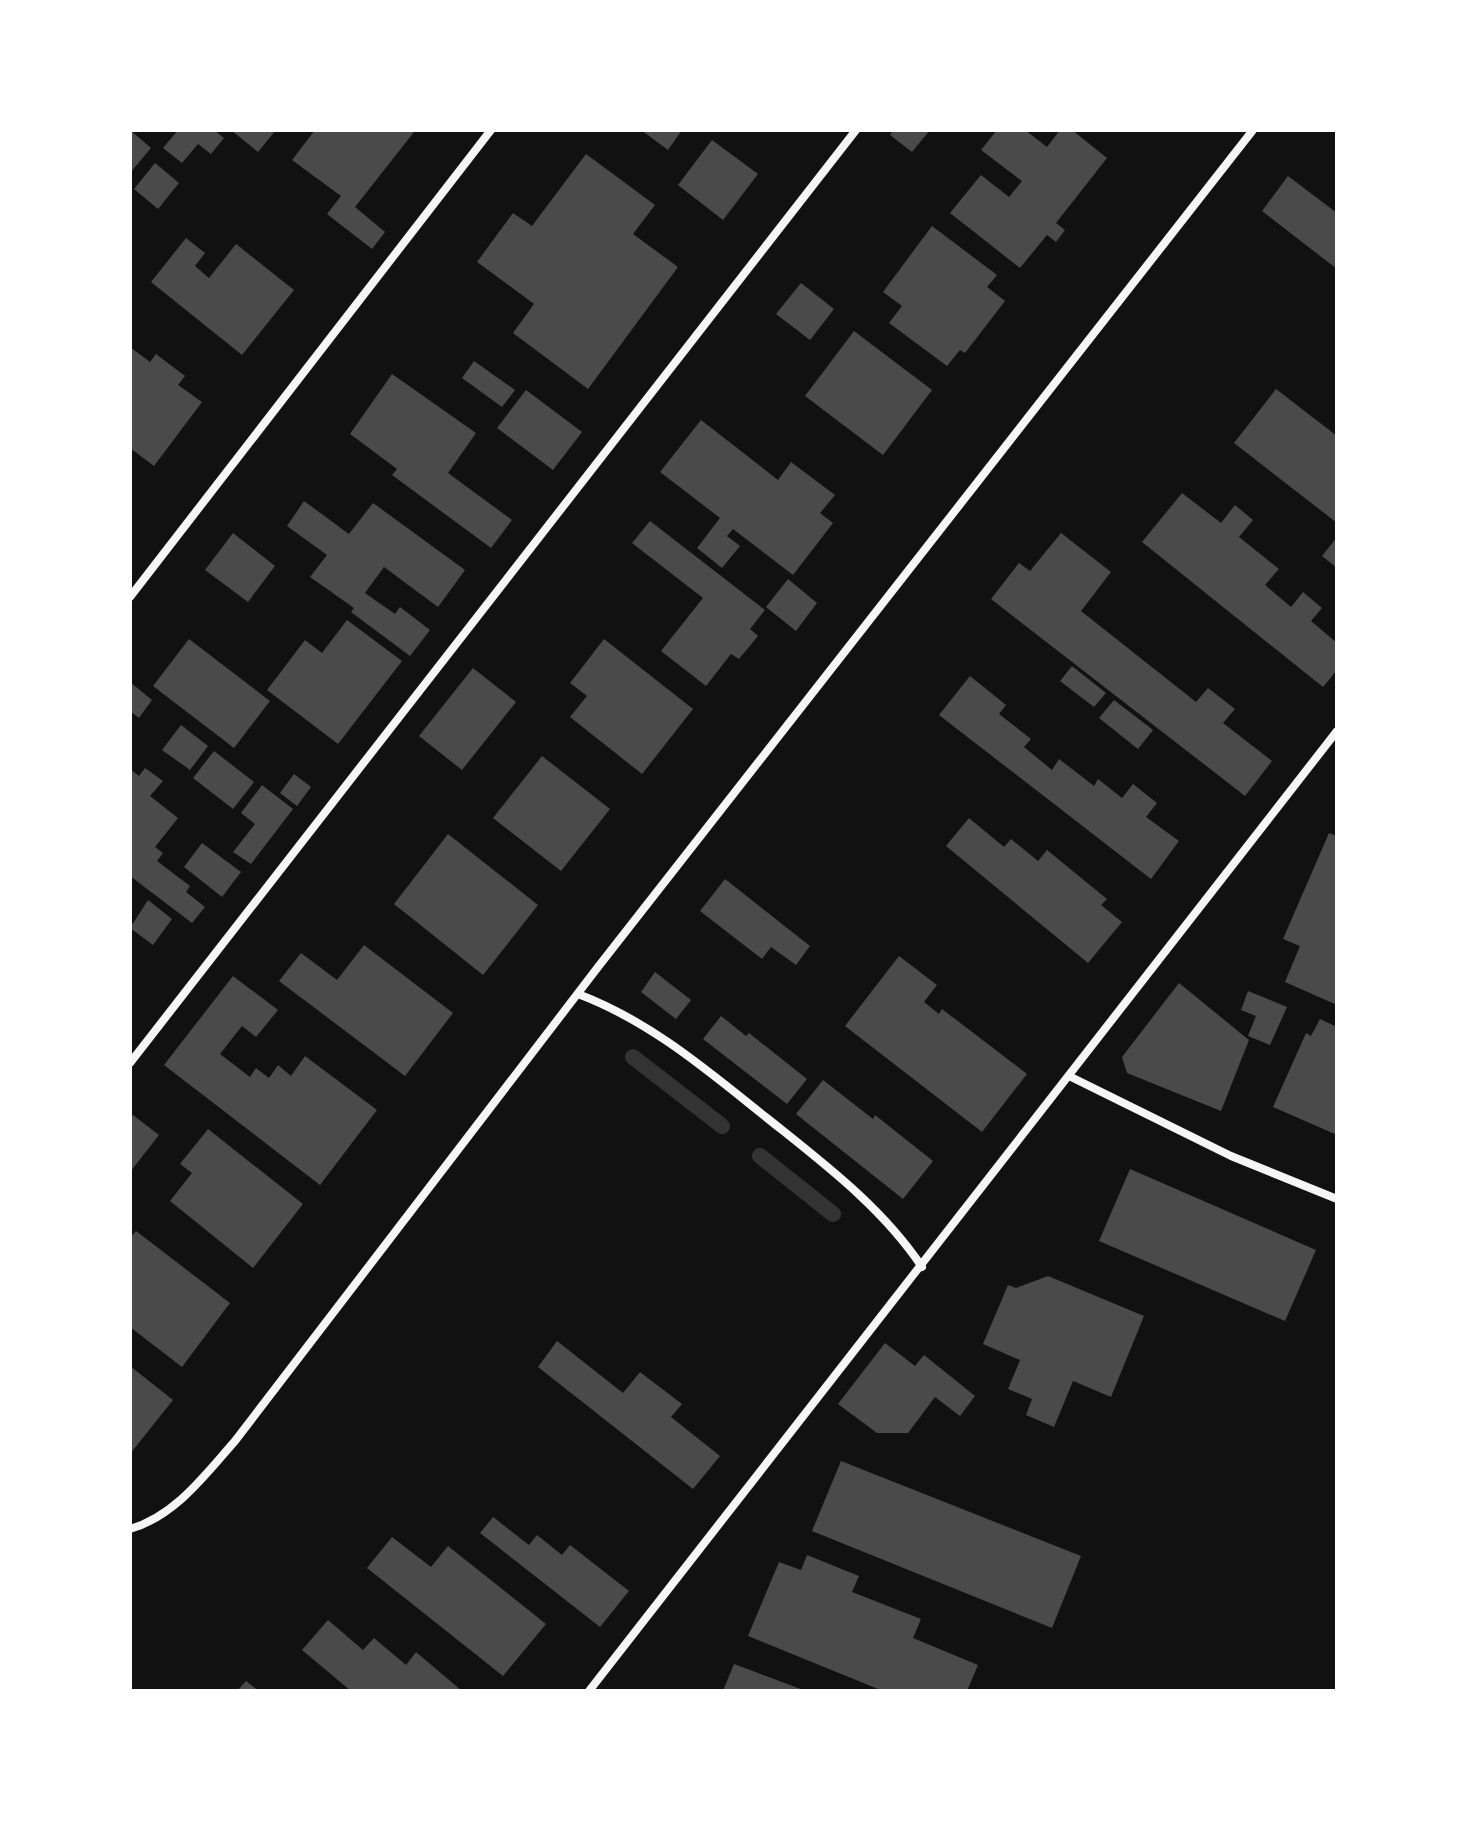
<svg xmlns="http://www.w3.org/2000/svg" width="1467" height="1821" viewBox="0 0 1467 1821" font-family="'IBM Plex Sans',sans-serif">
	<style>
		.lines { fill: none; stroke-linecap: round; stroke-linejoin: round }
		.stream { stroke: #333; stroke-width: 16 }
		.building { fill: #4a4a4a }
		.minor { stroke: #f5f5f5; stroke-width: 8 }
	</style>
	<rect width="100%" height="100%" fill="#111"/>
	<g class="lines">
		<!-- stream -->
		<g class="stream">
			<polyline points="633,1057 722,1126"/>
			<polyline points="760,1156 833,1214"/>
		</g>
	</g>
	<!-- building -->
	<g class="building">
		<polygon points="130,130 151,148 130,173"/>
		<polygon points="178,130 214,130 224,138 211,154 198,144 182,163 163,148"/>
		<polygon points="231,130 276,130 258,152"/>
		<polygon points="315,130 414,132 355,207 385,232 372,249 327,214 341,196 292,160"/>
		<polygon points="641,130 682,130 668,150"/>
		<polygon points="893,130 930,130 912,152 890,135"/>
		<polygon points="997,130 1025,130 1047,147 1060,130 1072,130 1107,158 1056,223 1065,230 1056,242 1047,235 1020,268 950,213 981,175 1009,197 1022,181 981,150"/>
		<polygon points="712,140 758,174 723,220 678,185"/>
		<polygon points="586,154 655,205 633,234 678,267 588,389 513,333 534,304 477,262 513,213 532,226"/>
		<polygon points="155,163 179,183 158,209 134,189"/>
		<polygon points="1288,176 1337,213 1337,269 1262,211"/>
		<polygon points="932,226 997,275 987,287 1005,301 965,353 960,350 947,366 889,323 902,306 883,292"/>
		<polygon points="186,238 205,253 195,266 209,278 236,244 294,290 242,355 151,282"/>
		<polygon points="801,283 834,309 810,340 776,314"/>
		<polygon points="854,331 932,390 883,455 805,396"/>
		<polygon points="130,347 150,362 156,354 185,376 178,385 202,402 154,466 130,448"/>
		<polygon points="474,361 515,390 502,407 462,378"/>
		<polygon points="392,374 476,433 448,473 512,520 491,548 392,475 397,469 350,434"/>
		<polygon points="1276,389 1337,436 1337,523 1234,443"/>
		<polygon points="526,390 582,432 553,470 497,428"/>
		<polygon points="701,420 778,480 791,462 835,495 820,513 833,523 793,575 733,529 727,536 740,546 722,568 697,548 720,518 660,472"/>
		<polygon points="1182,493 1221,523 1235,505 1253,520 1239,537 1279,569 1265,585 1291,607 1303,592 1322,608 1311,621 1337,643 1337,670 1323,687 1142,542"/>
		<polygon points="304,501 349,534 373,503 465,570 438,607 384,567 365,593 395,614 400,607 430,630 410,656 351,612 354,608 310,577 327,555 287,526"/>
		<polygon points="650,521 765,610 750,629 758,636 739,659 731,654 706,686 661,651 703,598 632,543"/>
		<polygon points="233,533 275,566 248,602 205,570"/>
		<polygon points="1061,533 1111,572 1081,611 1196,702 1208,688 1235,709 1223,723 1272,761 1245,796 991,599 1019,563 1030,571"/>
		<polygon points="1337,537 1337,568 1322,556"/>
		<polygon points="788,579 817,603 796,631 766,607"/>
		<polygon points="347,620 402,661 338,744 267,690 305,640 322,653"/>
		<polygon points="189,639 270,701 234,748 153,686"/>
		<polygon points="604,639 693,709 642,774 570,717 587,696 570,683"/>
		<polygon points="1072,666 1106,693 1094,707 1060,681"/>
		<polygon points="473,668 516,702 462,770 419,736"/>
		<polygon points="970,676 1006,705 999,714 1031,739 1024,747 1052,770 1059,759 1094,786 1098,779 1122,798 1133,784 1157,803 1146,817 1179,841 1151,879 939,715"/>
		<polygon points="130,682 152,700 139,718 130,711"/>
		<polygon points="1114,700 1153,730 1138,749 1099,718"/>
		<polygon points="181,725 208,746 190,770 162,750"/>
		<polygon points="214,751 254,782 233,809 193,778"/>
		<polygon points="542,756 610,809 561,871 493,818"/>
		<polygon points="145,768 163,781 150,796 178,818 155,847 163,853 157,861 190,886 186,892 205,907 192,923 130,876 130,769 139,776"/>
		<polygon points="294,774 311,787 297,806 280,793"/>
		<polygon points="262,785 293,809 251,864 233,852 255,824 241,813"/>
		<polygon points="969,818 1004,847 1011,839 1038,861 1047,850 1107,899 1101,905 1122,922 1088,963 946,846"/>
		<polygon points="1329,833 1337,836 1337,1005 1285,982 1300,946 1283,939"/>
		<polygon points="448,834 538,905 483,975 394,904"/>
		<polygon points="202,843 241,872 222,897 184,867"/>
		<polygon points="725,879 810,946 796,965 771,947 762,959 700,911"/>
		<polygon points="148,900 172,919 153,945 130,928"/>
		<polygon points="364,945 453,1013 405,1076 279,981 301,953 337,980"/>
		<polygon points="899,956 937,985 924,1002 939,1014 942,1009 1027,1074 982,1132 845,1026"/>
		<polygon points="655,972 691,1000 676,1019 641,992"/>
		<polygon points="233,976 278,1010 256,1037 242,1026 220,1054 250,1077 256,1068 269,1078 278,1065 291,1076 305,1056 377,1110 320,1185 164,1065"/>
		<polygon points="1179,983 1249,1040 1221,1111 1127,1073 1122,1057"/>
		<polygon points="1248,991 1287,1007 1270,1045 1248,1036 1256,1016 1241,1010"/>
		<polygon points="721,1016 746,1036 749,1033 807,1079 787,1104 703,1039"/>
		<polygon points="1320,1019 1337,1027 1337,1135 1273,1107 1306,1033 1311,1036"/>
		<polygon points="823,1080 873,1119 875,1115 933,1161 903,1199 796,1114"/>
		<polygon points="133,1115 159,1135 130,1172 130,1118"/>
		<polygon points="208,1129 303,1204 253,1268 170,1201 192,1173 180,1164"/>
		<polygon points="1130,1169 1316,1250 1285,1321 1099,1241"/>
		<polygon points="136,1231 230,1303 182,1367 130,1327 130,1238"/>
		<polygon points="1048,1276 1144,1316 1111,1397 1073,1381 1054,1427 1026,1415 1032,1399 1008,1389 1020,1360 983,1344 1008,1285 1016,1288"/>
		<polygon points="557,1341 623,1393 640,1372 682,1404 671,1417 720,1456 693,1489 538,1367"/>
		<polygon points="885,1343 915,1366 924,1355 975,1396 960,1416 935,1397 908,1433 877,1433 838,1404"/>
		<polygon points="130,1366 173,1400 130,1454"/>
		<polygon points="841,1461 1081,1556 1052,1628 812,1531"/>
		<polygon points="493,1517 529,1545 537,1535 562,1555 570,1545 629,1591 600,1627 480,1533"/>
		<polygon points="392,1537 431,1567 448,1546 546,1624 503,1676 367,1568"/>
		<polygon points="807,1555 859,1576 852,1592 921,1619 913,1638 978,1665 967,1691 883,1691 748,1636 779,1562 801,1570"/>
		<polygon points="328,1620 363,1650 374,1638 406,1665 416,1652 462,1691 351,1691 302,1650"/>
		<polygon points="734,1664 806,1691 723,1691"/>
		<polygon points="246,1681 259,1691 237,1691"/>
	</g>
	<g class="lines">
		<!-- minor -->
		<g class="minor">
			<polyline points="130,597 491,130"/>
			<path d="M578 994C650 1021 708 1071 767 1118 823 1163 882 1207 922 1267"/>
			<polyline points="130,1063 856,130"/>
			<polyline points="1069,1076 1231,1156 1337,1199"/>
			<path d="M130 1529C175 1516 205 1475 235 1441L598 967 1253 130"/>
			<polyline points="589,1691 1337,731"/>
		</g>
	</g>
	<!-- border -->
	<rect width="1467" height="1821" fill="none" stroke="#ffffff" stroke-width="264"/>
</svg>
